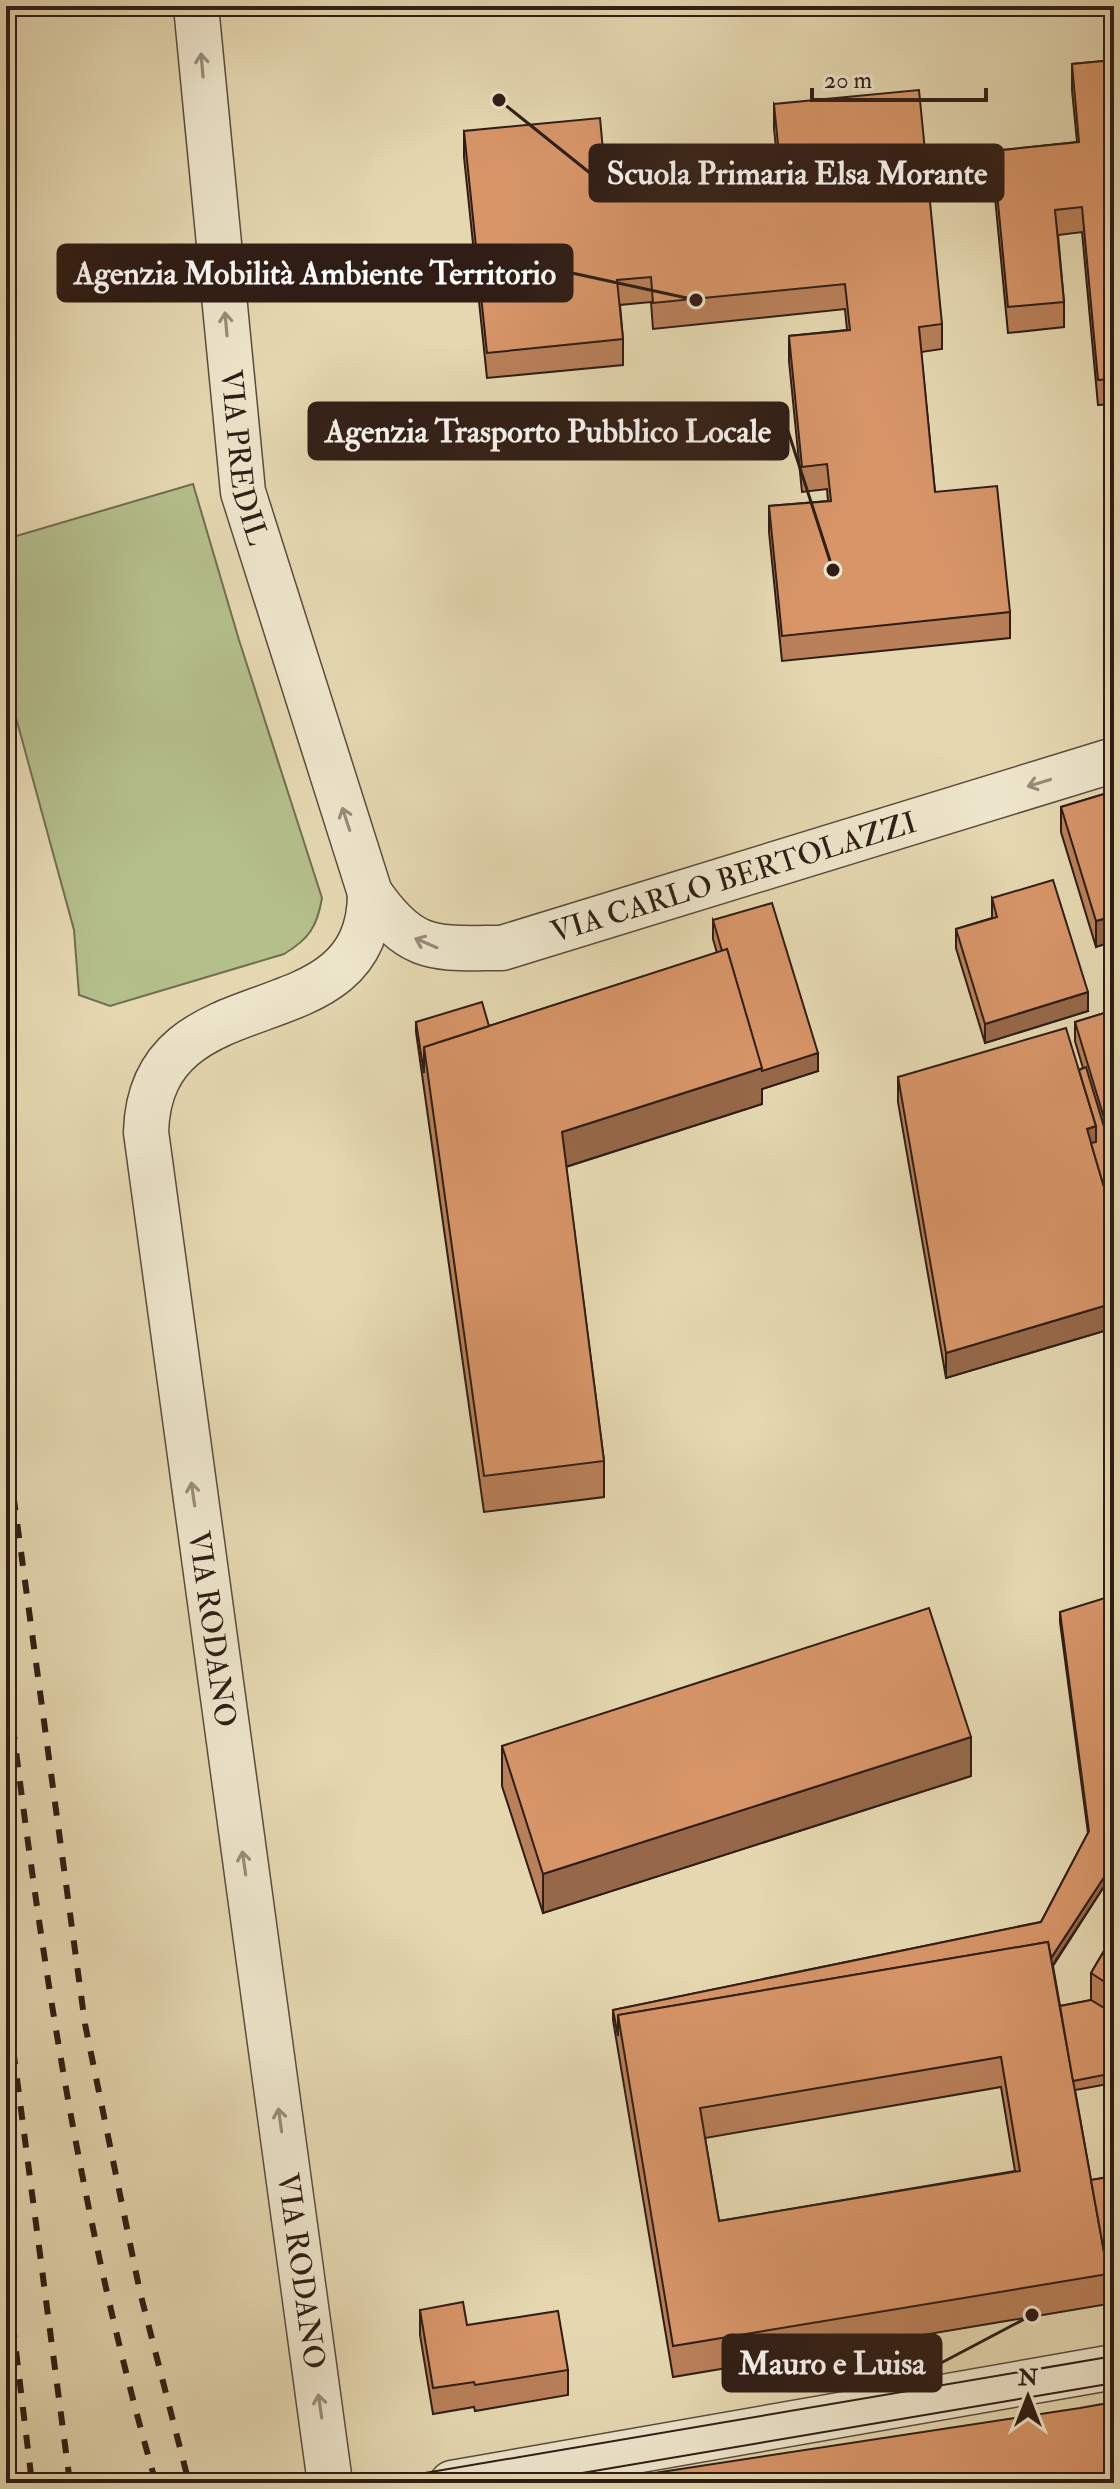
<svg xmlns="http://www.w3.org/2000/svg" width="1120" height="2489" viewBox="0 0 1120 2489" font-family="'IM FELL Double Pica',serif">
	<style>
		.green { fill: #b4bf8c; stroke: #726e51; stroke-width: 2 }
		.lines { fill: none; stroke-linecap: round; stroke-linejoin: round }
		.minor-casing { stroke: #5c4c3d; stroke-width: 47 }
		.tertiary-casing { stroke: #5c4c3d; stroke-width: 47 }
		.minor { stroke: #eee6cc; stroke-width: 44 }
		.tertiary { stroke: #eee6cc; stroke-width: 44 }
		.tram { stroke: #2f1d16; stroke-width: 2 }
		.rail { stroke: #2f1d16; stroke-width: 6; stroke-dasharray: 14 14; stroke-linecap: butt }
		.wall { fill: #b98059; stroke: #2f1d16; stroke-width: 2; fill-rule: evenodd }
		.shaded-wall { fill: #966849; stroke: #2f1d16; stroke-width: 2 }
		.building { fill: #d79568; stroke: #2f1d16; stroke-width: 2; fill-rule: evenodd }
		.oneway { stroke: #988c7a }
		.labels { text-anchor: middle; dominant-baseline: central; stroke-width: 6; stroke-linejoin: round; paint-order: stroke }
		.street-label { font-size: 30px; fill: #2f1d16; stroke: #eee6cc }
		.leader { fill: none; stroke: #2f1d16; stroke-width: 3 }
		.callout-dot { fill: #2f1d16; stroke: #eee6cc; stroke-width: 3 }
		.callout { fill: #2f1d16; stroke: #2f1d16; stroke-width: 3 }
		.callout-label { font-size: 32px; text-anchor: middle; font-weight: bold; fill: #fff }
	</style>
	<rect width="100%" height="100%" fill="#e5d8b1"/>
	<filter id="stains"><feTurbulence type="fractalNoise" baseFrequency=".0025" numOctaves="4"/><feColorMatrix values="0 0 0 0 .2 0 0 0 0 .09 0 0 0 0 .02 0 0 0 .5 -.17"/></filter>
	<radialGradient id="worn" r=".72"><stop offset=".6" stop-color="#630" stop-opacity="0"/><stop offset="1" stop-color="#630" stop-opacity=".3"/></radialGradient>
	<!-- green -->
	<path class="green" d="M193 484 239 640 322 898C317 927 309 939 284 954L110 1006 79 995 74 930 6 681V539Z"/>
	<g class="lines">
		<defs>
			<g id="minor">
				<path id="s1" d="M196 6 243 492 370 893C412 954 435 948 502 948L1114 760"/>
				<path d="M330 2483 146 1132C151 968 370 1048 370 893"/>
			</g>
			<polyline id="tertiary" points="452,2483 1114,2367"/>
		</defs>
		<!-- minor casing -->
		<use href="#minor" class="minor-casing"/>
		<!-- tertiary casing -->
		<use href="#tertiary" class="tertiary-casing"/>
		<!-- minor -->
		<use href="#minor" class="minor"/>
		<!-- tertiary -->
		<use href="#tertiary" class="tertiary"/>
		<!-- tram -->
		<g class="tram">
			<polyline points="366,2483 1114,2356"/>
			<polyline points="523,2483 1114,2383"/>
		</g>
		<!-- rail -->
		<g class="rail">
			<polyline points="6,1441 85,2024 140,2292 189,2483"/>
			<path d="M6 1670C39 1944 79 2217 156 2483"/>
			<polyline points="6,1995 70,2483"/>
			<polyline points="6,2268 32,2483"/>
		</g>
	</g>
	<!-- wall -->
	<g class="wall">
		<polygon points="1114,60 1114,404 1098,405 1082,232 1058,235 1064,302 1064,327 1008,333 993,176 993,151 1077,142 1072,90 1072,64"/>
		<polygon points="774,104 942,324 942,349 921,352 935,492 1010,612 1010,638 782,661 769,532 769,506 828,501 827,489 802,492 789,361 789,336 847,330 845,309 653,329 651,302 620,305 623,339 623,365 487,378 464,157 464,131 606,183 778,166 774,129"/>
		<polygon points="1114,791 1096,947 1061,832 1061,807"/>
		<polygon points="992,898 1088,1011 985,1043 956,948 956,929 992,918"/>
		<polygon points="713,920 818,1071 762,1089 762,1104 566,1167 604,1461 604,1497 484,1512 416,1032 416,1022 489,1026 717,953 713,939"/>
		<polygon points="1114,1010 1114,1328 946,1378 898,1102 898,1077 1079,1070 1083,1068 1075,1041 1075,1022"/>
		<path d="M1060 1612 1114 1871 1053 1966 1060 2006 1091 2000V1973L1114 1934V2083L1075 2090 1091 2180 1114 2176V2303L673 2377 613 2020V2010L1041 1922 1088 1833 1060 1622ZM1001 2087 1015 2171 719 2221 705 2138Z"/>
		<polygon points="502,1746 971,1776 543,1913 502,1786"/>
		<polygon points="420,2310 467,2325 568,2370 568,2395 475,2411 474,2407 433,2414 420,2335"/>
	</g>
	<!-- shaded-wall -->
	<g class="shaded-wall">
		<polygon points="1114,916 1114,941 1096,947 1096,921"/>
		<polygon points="1088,992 1088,1011 985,1043 985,1024"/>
		<polygon points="818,1053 818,1071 762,1089 762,1104 562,1168 562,1132 762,1068"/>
		<polygon points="1096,1126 1096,1152 1089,1154 1087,1129"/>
		<polygon points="1114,1303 1114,1328 946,1378 946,1353"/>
		<polygon points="971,1737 971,1776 543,1913 543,1874"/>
		<polygon points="1114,1862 1114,1871 1048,1972 1048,1963"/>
	</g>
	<!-- building -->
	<g class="building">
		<polygon points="1114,60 1114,379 1098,380 1082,207 1055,210 1064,302 1008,307 993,151 1079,142 1072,64"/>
		<polygon points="919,90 942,324 919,327 935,492 997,486 1010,612 782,636 769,506 831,501 827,464 802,467 789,336 850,330 845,284 653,303 651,277 617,280 623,339 487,353 464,131 600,118 606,183 780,165 774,104"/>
		<polygon points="1114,791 1114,916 1096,921 1061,807"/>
		<polygon points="1053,880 1088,992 985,1024 956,929 997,917 992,898"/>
		<polygon points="772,903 818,1053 762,1071 727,949 722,951 713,920"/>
		<polygon points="727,949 762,1068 562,1132 604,1461 484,1476 424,1047"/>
		<polygon points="482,1002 489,1026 424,1047 424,1073 416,1022"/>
		<polygon points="1114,1010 1114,1151 1075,1022"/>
		<polygon points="1066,1028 1096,1126 1087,1129 1114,1221 1114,1303 946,1353 898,1077"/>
		<polygon points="1086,1067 1114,1160 1114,1221 1091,1143 1096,1142 1096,1126 1079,1070"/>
		<polygon points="1108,1597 1114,1644 1114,1862 1051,1958 1048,1942 618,2015 618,2036 613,2010 1041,1922 1089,1831 1060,1612"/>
		<polygon points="929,1608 971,1737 543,1874 502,1746"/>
		<polygon points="1114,1934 1114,1988 1091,1973"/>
		<path d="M1048 1942 1108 2274 673 2346 618 2015ZM1001 2057 1020 2171 719 2221 700 2108Z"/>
		<polygon points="1091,2000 1114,2014 1114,2073 1073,2081 1060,2006"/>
		<polygon points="1114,2176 1114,2284 1108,2285 1108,2274 1091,2180"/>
		<polygon points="463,2302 467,2325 558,2311 568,2370 475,2385 474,2382 433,2388 420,2310"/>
		<polygon points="1114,2402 1114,2483 589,2483 1080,2408"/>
	</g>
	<!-- one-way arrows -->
	<defs><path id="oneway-shaft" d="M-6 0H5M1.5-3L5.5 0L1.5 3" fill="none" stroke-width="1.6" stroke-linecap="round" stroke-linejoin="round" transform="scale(2)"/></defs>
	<g class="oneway">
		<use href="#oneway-shaft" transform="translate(202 65) rotate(-95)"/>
		<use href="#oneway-shaft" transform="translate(226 324) rotate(-95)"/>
		<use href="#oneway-shaft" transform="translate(1039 783) rotate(163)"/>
		<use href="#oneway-shaft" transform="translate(346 819) rotate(-108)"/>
		<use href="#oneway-shaft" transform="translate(426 943) rotate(-157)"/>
		<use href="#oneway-shaft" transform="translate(193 1494) rotate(-98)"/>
		<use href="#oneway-shaft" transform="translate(244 1863) rotate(-98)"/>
		<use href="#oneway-shaft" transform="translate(280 2120) rotate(-98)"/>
		<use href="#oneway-shaft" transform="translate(320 2406) rotate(-98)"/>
	</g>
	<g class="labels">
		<!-- street labels -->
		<g class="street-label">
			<text stroke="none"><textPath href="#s1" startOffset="454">VIA PREDIL</textPath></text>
			<text stroke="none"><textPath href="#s1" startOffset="1304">VIA CARLO BERTOLAZZI</textPath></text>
			<text transform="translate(212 1629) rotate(82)">VIA RODANO</text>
			<text transform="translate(301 2271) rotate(82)">VIA RODANO</text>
		</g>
	</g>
	<!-- callouts -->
	<path class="leader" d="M499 100L590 173M696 300L572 273M833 570L788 431M1032 2315L941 2363"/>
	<g class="callout-dot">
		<circle cx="499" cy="100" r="8"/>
		<circle cx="696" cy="300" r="8"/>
		<circle cx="833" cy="570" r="8"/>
		<circle cx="1032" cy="2315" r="8"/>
	</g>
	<g class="callout">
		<rect x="590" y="145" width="413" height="56" rx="8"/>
		<rect x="58" y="245" width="514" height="56" rx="8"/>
		<rect x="309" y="403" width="479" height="56" rx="8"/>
		<rect x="723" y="2335" width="218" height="56" rx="8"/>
	</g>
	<g class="callout-label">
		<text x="797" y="184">Scuola Primaria Elsa Morante</text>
		<text x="315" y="284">Agenzia Mobilità Ambiente Territorio</text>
		<text x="548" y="442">Agenzia Trasporto Pubblico Locale</text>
		<text x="832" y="2374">Mauro e Luisa</text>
	</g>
	<!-- margin -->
	<rect width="1120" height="2489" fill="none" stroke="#e5d8b1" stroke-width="32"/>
	<rect x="8" y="8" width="1104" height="2473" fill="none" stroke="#2f1d16" stroke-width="4"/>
	<rect x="16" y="16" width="1088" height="2457" fill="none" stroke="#2f1d16" stroke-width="2"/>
	<!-- north arrow -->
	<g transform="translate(1028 2397)" stroke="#eee6cc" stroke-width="6" paint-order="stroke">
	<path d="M0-6L14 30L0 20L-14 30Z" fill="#2f1d16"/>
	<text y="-12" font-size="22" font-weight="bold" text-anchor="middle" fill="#2f1d16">N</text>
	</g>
	<!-- scale -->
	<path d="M812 88v12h174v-12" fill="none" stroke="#2f1d16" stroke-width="4"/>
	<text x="824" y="88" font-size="24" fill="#2f1d16" stroke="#eee6cc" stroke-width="6" paint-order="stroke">20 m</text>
	<rect width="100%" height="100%" filter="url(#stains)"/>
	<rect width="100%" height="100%" fill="url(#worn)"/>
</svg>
